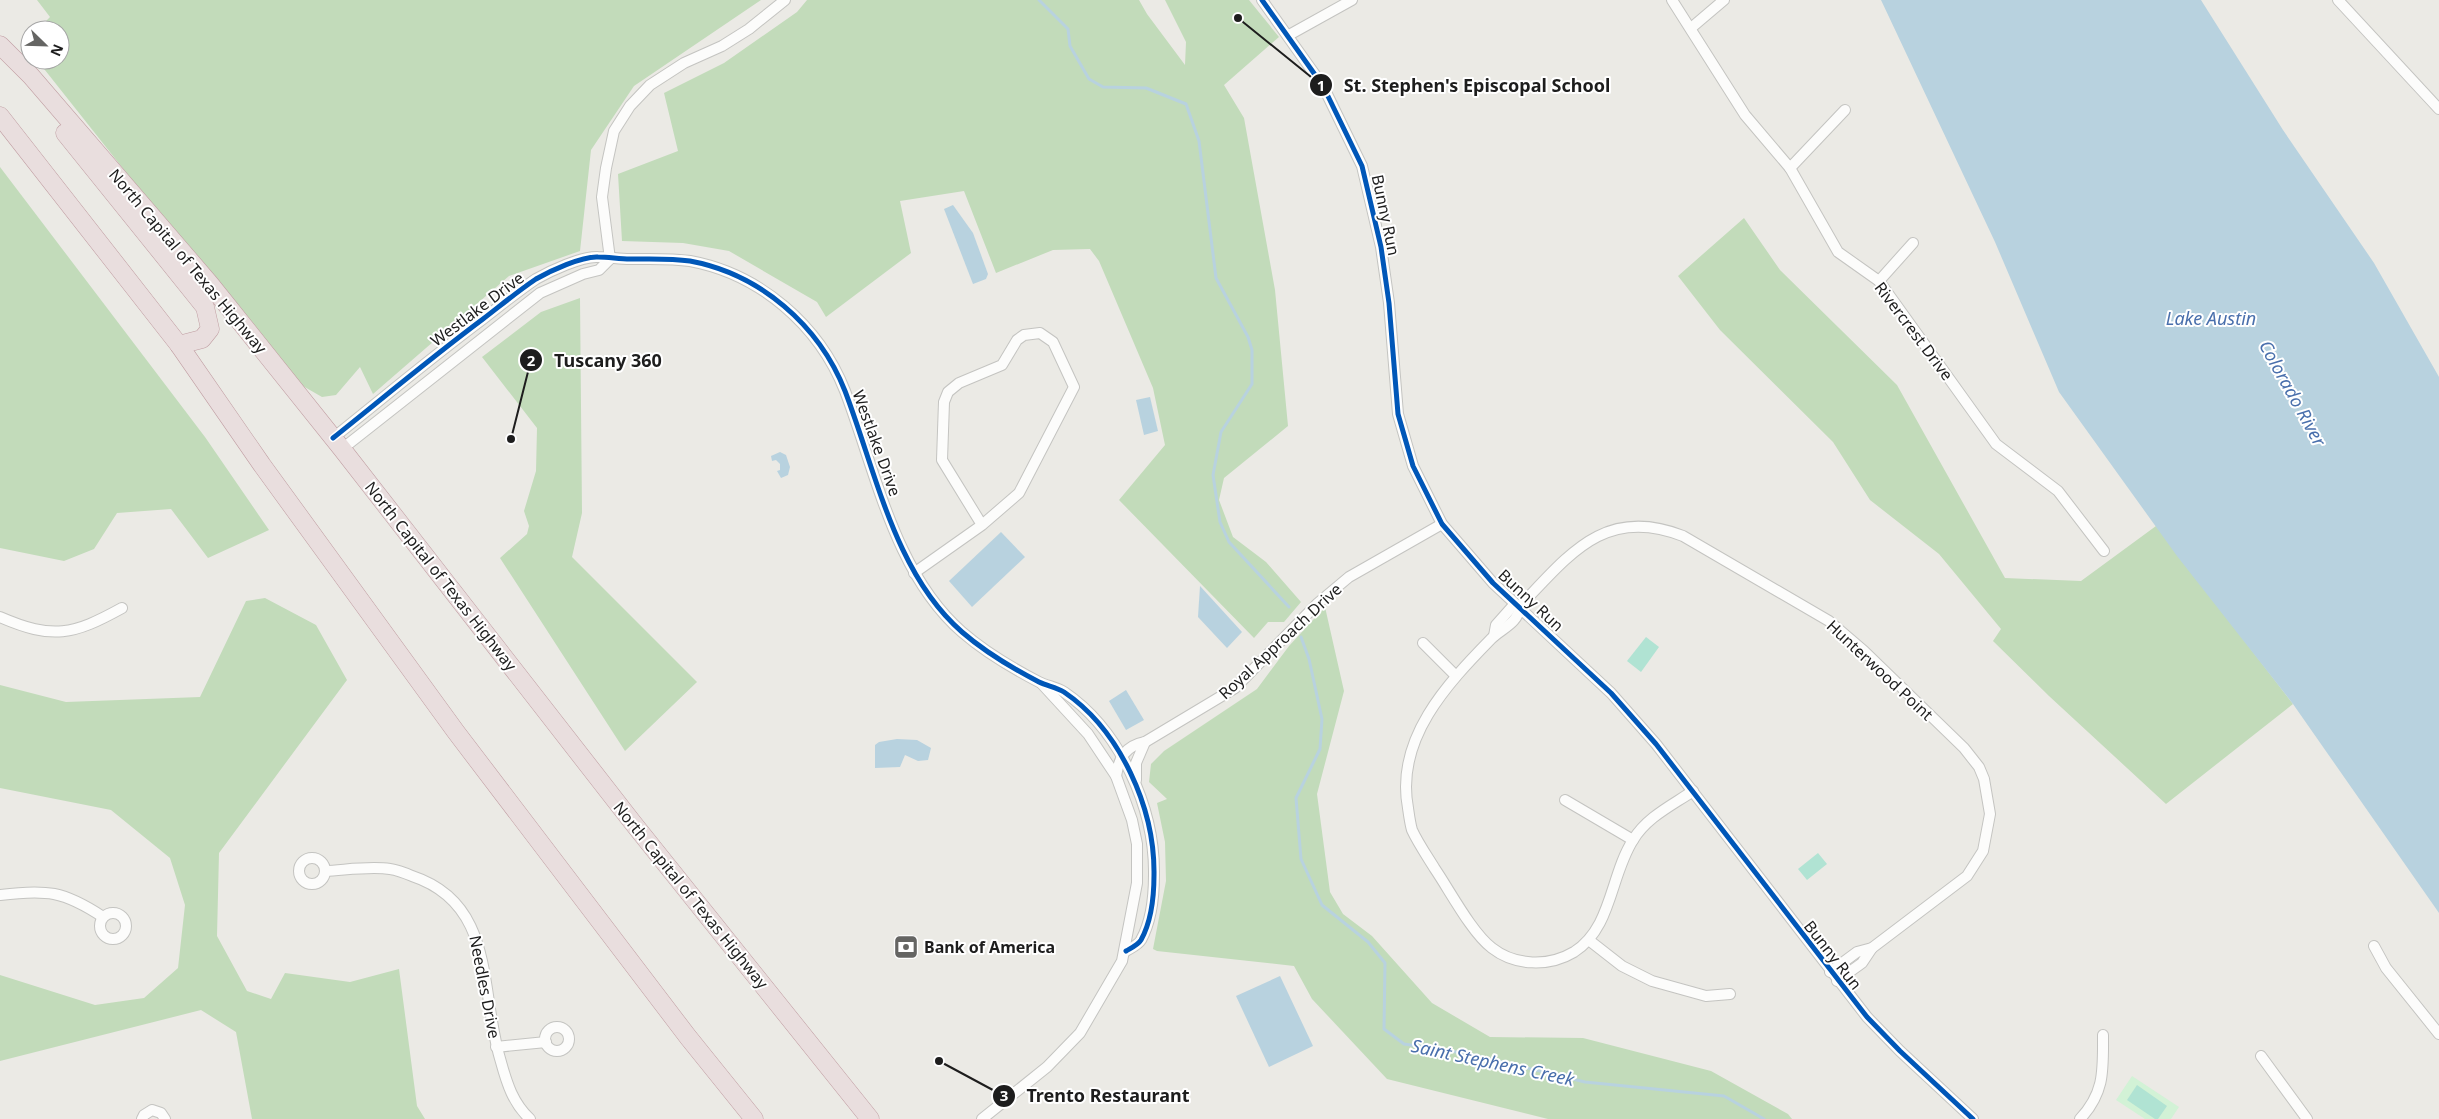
<svg xmlns="http://www.w3.org/2000/svg" width="2439" height="1119" viewBox="0 0 2439 1119" font-family="'Noto Sans',sans-serif">
	<style>
		.forest { fill: #c2dbba }
		.park { fill: #d2f2d6 }
		.pitch { fill: #b0e3d3 }
		.water { fill: #b8d2df }
		.lines { fill: none; stroke-linecap: round; stroke-linejoin: round }
		.stream { stroke: #b8d2df; stroke-width: 3 }
		.street-casing { stroke: #c4c4c1; stroke-width: 12 }
		.highway-casing { stroke: #c09da2; stroke-width: 19 }
		.street { stroke: #fcfcfb; stroke-width: 10 }
		.highway { stroke: #e9dede; stroke-width: 18 }
		.cycleway-casing { stroke: #fff; stroke-width: 8 }
		.cycleway { stroke: #0057b8; stroke-width: 5 }
		.labels { text-anchor: middle; dominant-baseline: central; stroke-width: 4; stroke-linejoin: round; paint-order: stroke }
		.street-label { font-size: 16px; fill: #1d1d1d; stroke: #fff }
		.poi-label { font-size: 16px; font-weight: bold; fill: #1d1d1d; stroke: #fff; text-anchor: start }
		.water-label { font-size: 18px; font-style: italic; fill: #496fac; stroke: #fff }
		.leader { fill: none; stroke: #1d1d1d; stroke-width: 2 }
		.callout-dot { fill: #1d1d1d; stroke: #fff; stroke-width: 2 }
		.mark-label { font-size: 15px; text-anchor: middle; font-weight: bold; fill: #fff }
		.callout-label { font-size: 18px; text-anchor: middle; font-weight: bold; fill: #1d1d1d; stroke: #fff; stroke-width: 4; stroke-linejoin: round; paint-order: stroke }
	</style>
	<rect width="100%" height="100%" fill="#ebeae5"/>
	<!-- forest -->
	<g class="forest">
		<polygon points="37,0 761,0 634,86 591,150 580,251 509,276 373,394 360,367 336,395 322,397 289,378 37,60 60,60 60,30 37,30 50,17"/>
		<polygon points="807,0 1139,0 1147,14 1185,65 1186,42 1165,0 1249,0 1279,37 1224,85 1244,118 1275,290 1288,426 1224,478 1219,500 1233,537 1266,562 1301,602 1284,622 1268,622 1254,638 1119,500 1165,445 1153,388 1099,261 1090,249 1053,250 996,273 964,191 900,201 911,253 826,317 817,302 729,251 683,243 622,241 618,174 678,151 664,93 724,63 797,12"/>
		<polygon points="0,167 205,437 269,530 208,558 171,509 117,513 94,549 64,561 0,548"/>
		<polygon points="1744,218 1780,270 1897,385 2005,578 2081,581 2156,526 2293,704 2166,804 2049,696 1993,641 2001,629 1939,554 1870,500 1833,442 1720,330 1678,276"/>
		<polygon points="580,298 582,513 572,557 697,682 625,751 500,558 527,534 529,526 524,511 536,471 537,428 482,357 541,312"/>
		<polygon points="265,598 316,625 347,680 219,853 217,936 247,991 271,999 285,973 350,982 399,969 417,1106 425,1119 252,1119 236,1032 201,1010 0,1061 0,975 95,1005 144,998 178,968 185,905 170,858 111,810 0,788 0,685 66,702 200,697 246,601"/>
		<polygon points="1325,607 1344,691 1317,794 1330,892 1343,914 1372,936 1432,1003 1490,1037 1583,1038 1711,1071 1788,1114 1792,1119 1548,1119 1387,1079 1312,999 1294,966 1157,951 1153,949 1166,881 1165,842 1157,803 1167,799 1149,782 1151,764 1164,751 1257,689 1289,646"/>
	</g>
	<!-- park -->
	<polygon class="park" points="2132,1076 2179,1107 2171,1119 2145,1119 2116,1100"/>
	<!-- pitch -->
	<g class="pitch">
		<polygon points="1646,637 1659,647 1641,672 1627,661"/>
		<polygon points="1818,853 1827,864 1807,880 1798,869"/>
		<polygon points="2137,1085 2167,1106 2158,1119 2155,1119 2127,1100"/>
	</g>
	<!-- water -->
	<g class="water">
		<polygon points="1881,0 2201,0 2283,130 2374,263 2439,377 2439,913 2293,704 2177,556 2059,392 1995,242"/>
		<polygon points="953,205 973,233 988,274 986,279 973,284 944,209"/>
		<polygon points="1150,397 1158,431 1144,435 1136,400"/>
		<polygon points="780,452 786,455 790,467 788,475 781,478 777,471 780,470 780,464 776,460 772,461 771,456"/>
		<polygon points="1001,532 1025,557 972,607 949,581"/>
		<polygon points="1200,586 1242,632 1227,648 1198,617"/>
		<polygon points="1126,690 1144,720 1126,730 1109,701"/>
		<polygon points="897,739 917,740 931,748 928,760 918,761 905,755 900,767 875,768 875,745 879,742"/>
		<polygon points="1280,976 1313,1046 1269,1067 1236,996"/>
	</g>
	<g class="lines">
		<!-- stream -->
		<g class="stream">
			<polyline points="1039,0 1068,29 1070,46 1089,79 1103,87 1146,88 1186,104 1199,141 1216,278 1248,337 1252,350 1252,384 1221,432 1213,475 1220,522 1229,542 1289,607"/>
			<polyline points="1301,637 1309,659 1322,719 1320,749 1296,798 1301,859 1322,905 1368,942 1385,963 1384,1029 1404,1044 1469,1054 1585,1082 1724,1096 1764,1119"/>
		</g>
		<defs>
			<g id="street">
				<polyline points="1262,0 1323,86 1362,166 1381,247 1389,303 1398,414 1413,466 1442,524 1493,583 1611,693 1656,744 1867,1017 1900,1051 1973,1119"/>
				<polyline points="1672,0 1745,115 1790,168 1838,252 1879,281 1996,444 2058,491 2104,551"/>
				<polyline points="2338,0 2439,109"/>
				<polyline points="1691,28 1724,0"/>
				<polyline points="1289,35 1352,0"/>
				<polyline points="1790,168 1845,110"/>
				<polyline points="610,259 602,197 606,168 614,131 630,106 650,85 684,63 722,46 749,29 785,0"/>
				<polyline points="1879,281 1913,243"/>
				<path d="M333 438C383 398 432 357 483 319 500 306 518 291 536 279 550 271 582 256 598 257 609 257 619 259 630 259 650 259 670 258 690 261 760 274 819 325 845 391 876 472 895 574 962 632 985 652 1012 668 1039 682 1047 686 1056 687 1064 692 1120 730 1155 808 1154 875 1154 895 1151 922 1141 940 1138 945 1131 948 1126 951"/>
				<polyline points="342,449 540,293 583,274 599,270 610,259"/>
				<polyline points="914,573 982,525 1019,493 1074,387 1053,342 1040,333 1024,335 1017,340 1002,365 959,383 948,392 944,402 942,460 982,525"/>
				<path d="M1520 606C1569 555 1605 505 1683 536L1829 621 1864 651 1964 748 1979 767 1984 779 1990 814 1983 851 1967 876 1872 948 1857 952 1830 972"/>
				<path d="M1520 606C1518 624 1502 628 1491 639 1447 684 1395 739 1408 808 1409 815 1410 823 1412 830 1418 843 1427 856 1435 869 1450 891 1472 933 1492 948 1515 966 1549 967 1574 952 1612 928 1610 876 1633 840 1647 817 1671 806 1693 791"/>
				<path d="M0 617C53 640 73 635 122 608"/>
				<polyline points="1494,636 1496,625 1512,607 1520,606"/>
				<polyline points="1423,643 1456,676"/>
				<path d="M1116 776C1119 758 1125 746 1145 742L1235 688 1318 603 1349 577 1442 524"/>
				<polyline points="1136,780 1136,763 1145,742"/>
				<polyline points="1565,800 1633,840"/>
				<circle cx="312" cy="871" r="13"/>
				<path d="M325 871C346 870 370 866 390 869 397 870 405 873 412 876 497 904 479 992 501 1062 507 1084 513 1103 530 1119"/>
				<path d="M0 895C46 889 64 891 103 917"/>
				<circle cx="113" cy="926" r="13"/>
				<polyline points="1590,941 1622,966 1652,981 1706,996 1730,994"/>
				<polyline points="2374,946 2386,968 2439,1034"/>
				<polyline points="1837,981 1862,963 1872,948"/>
				<circle cx="557" cy="1039" r="12"/>
				<polyline points="496,1047 546,1042"/>
				<polyline points="2261,1056 2307,1119"/>
				<polyline points="142,1119 144,1115 152,1110 161,1113 165,1119"/>
				<polyline points="982,1119 1047,1067 1080,1033 1122,961 1137,883 1137,844 1132,820 1116,776 1088,734 1042,684"/>
				<path d="M2080 1119C2105 1092 2103 1070 2103 1035"/>
			</g>
			<g id="highway">
				<polyline points="0,45 31,76 210,284 342,449 633,823 870,1119"/>
				<polyline points="0,116 179,345 262,465 456,732 688,1037 754,1119"/>
				<polyline points="65,133 205,307 210,329 202,339 179,345"/>
			</g>
		</defs>
		<!-- street casing -->
		<use href="#street" class="street-casing"/>
		<!-- highway casing -->
		<use href="#highway" class="highway-casing"/>
		<!-- street -->
		<use href="#street" class="street"/>
		<!-- highway -->
		<use href="#highway" class="highway"/>
		<defs>
			<g id="cycleway">
				<polyline points="1262,0 1323,86 1362,166 1381,247 1389,303 1398,414 1413,466 1442,524 1493,583 1611,693 1656,744 1867,1017 1900,1051 1973,1119"/>
				<path d="M333 438C383 398 432 357 483 319 500 306 518 291 536 279 550 271 582 256 598 257 609 257 619 259 630 259 650 259 670 258 690 261 760 274 819 325 845 391 876 472 895 574 962 632 985 652 1012 668 1039 682 1047 686 1056 687 1064 692 1120 730 1155 808 1154 875 1154 895 1151 922 1141 940 1138 945 1131 948 1126 951"/>
			</g>
		</defs>
		<!-- cycleway casing -->
		<use href="#cycleway" class="cycleway-casing"/>
		<!-- cycleway -->
		<use href="#cycleway" class="cycleway"/>
	</g>
	<!-- icons -->
	<defs>
		<symbol id="bank-square" viewBox="-11 -11 22 22"><rect x="-9" y="-9" width="18" height="18" rx="4" fill="#656563" stroke="#fff"/><path d="M-6-4H6V4H-6ZM0-2.3a2.3 2.3 0 1 0 0 4.6a2.3 2.3 0 1 0 0-4.6Z" fill="#fff"/></symbol>
	</defs>
	<g fill-rule="evenodd">
		<use href="#bank-square" x="892" y="933" width="28" height="28"/>
	</g>
	<g class="labels">
		<!-- street labels -->
		<g class="street-label">
			<text transform="translate(1386 215) rotate(78)">Bunny Run</text>
			<text transform="translate(188 261) rotate(50)">North Capital of Texas Highway</text>
			<text transform="translate(477 309) rotate(-37)">Westlake Drive</text>
			<text transform="translate(1914 331) rotate(53)">Rivercrest Drive</text>
			<text transform="translate(877 443) rotate(70)">Westlake Drive</text>
			<text transform="translate(441 576) rotate(52)">North Capital of Texas Highway</text>
			<text transform="translate(1531 600) rotate(43)">Bunny Run</text>
			<text transform="translate(1280 641) rotate(-43)">Royal Approach Drive</text>
			<text transform="translate(1880 670) rotate(43)">Hunterwood Point</text>
			<text transform="translate(691 895) rotate(51)">North Capital of Texas Highway</text>
			<text transform="translate(1833 955) rotate(52)">Bunny Run</text>
			<text transform="translate(485 987) rotate(79)">Needles Drive</text>
		</g>
		<!-- poi labels -->
		<g class="poi-label">
			<text x="924" y="947">Bank of America</text>
		</g>
		<!-- water labels -->
		<g class="water-label">
			<text x="2211" y="318">Lake Austin</text>
			<text transform="translate(2293 393) rotate(61)">Colorado River</text>
			<text transform="translate(1493 1062) rotate(12)">Saint Stephens Creek</text>
		</g>
	</g>
	<!-- callouts -->
	<path class="leader" d="M1238 18L1321 85M511 439L531 360M939 1061L1004 1096"/>
	<g class="callout-dot">
		<circle cx="1238" cy="18" r="5"/>
		<circle cx="511" cy="439" r="5"/>
		<circle cx="939" cy="1061" r="5"/>
		<circle cx="1321" cy="85" r="12"/>
		<circle cx="531" cy="360" r="12"/>
		<circle cx="1004" cy="1096" r="12"/>
	</g>
	<g class="mark-label">
		<text x="1321" y="91">1</text>
		<text x="531" y="366">2</text>
		<text x="1004" y="1101">3</text>
	</g>
	<g class="callout-label">
		<text x="1477" y="92">St. Stephen's Episcopal School</text>
		<text x="608" y="367">Tuscany 360</text>
		<text x="1108" y="1102">Trento Restaurant</text>
	</g>
	<!-- north arrow -->
	<g transform="translate(45 45) rotate(113)"><circle r="24" fill="#ffffff" stroke="#a5a5a5"/>
	<path d="M0-4L9 19L0 12L-9 19Z" fill="#656563"/>
	<text y="-8" font-size="14" font-weight="bold" text-anchor="middle" fill="#1d1d1d">N</text>
	</g>
</svg>
